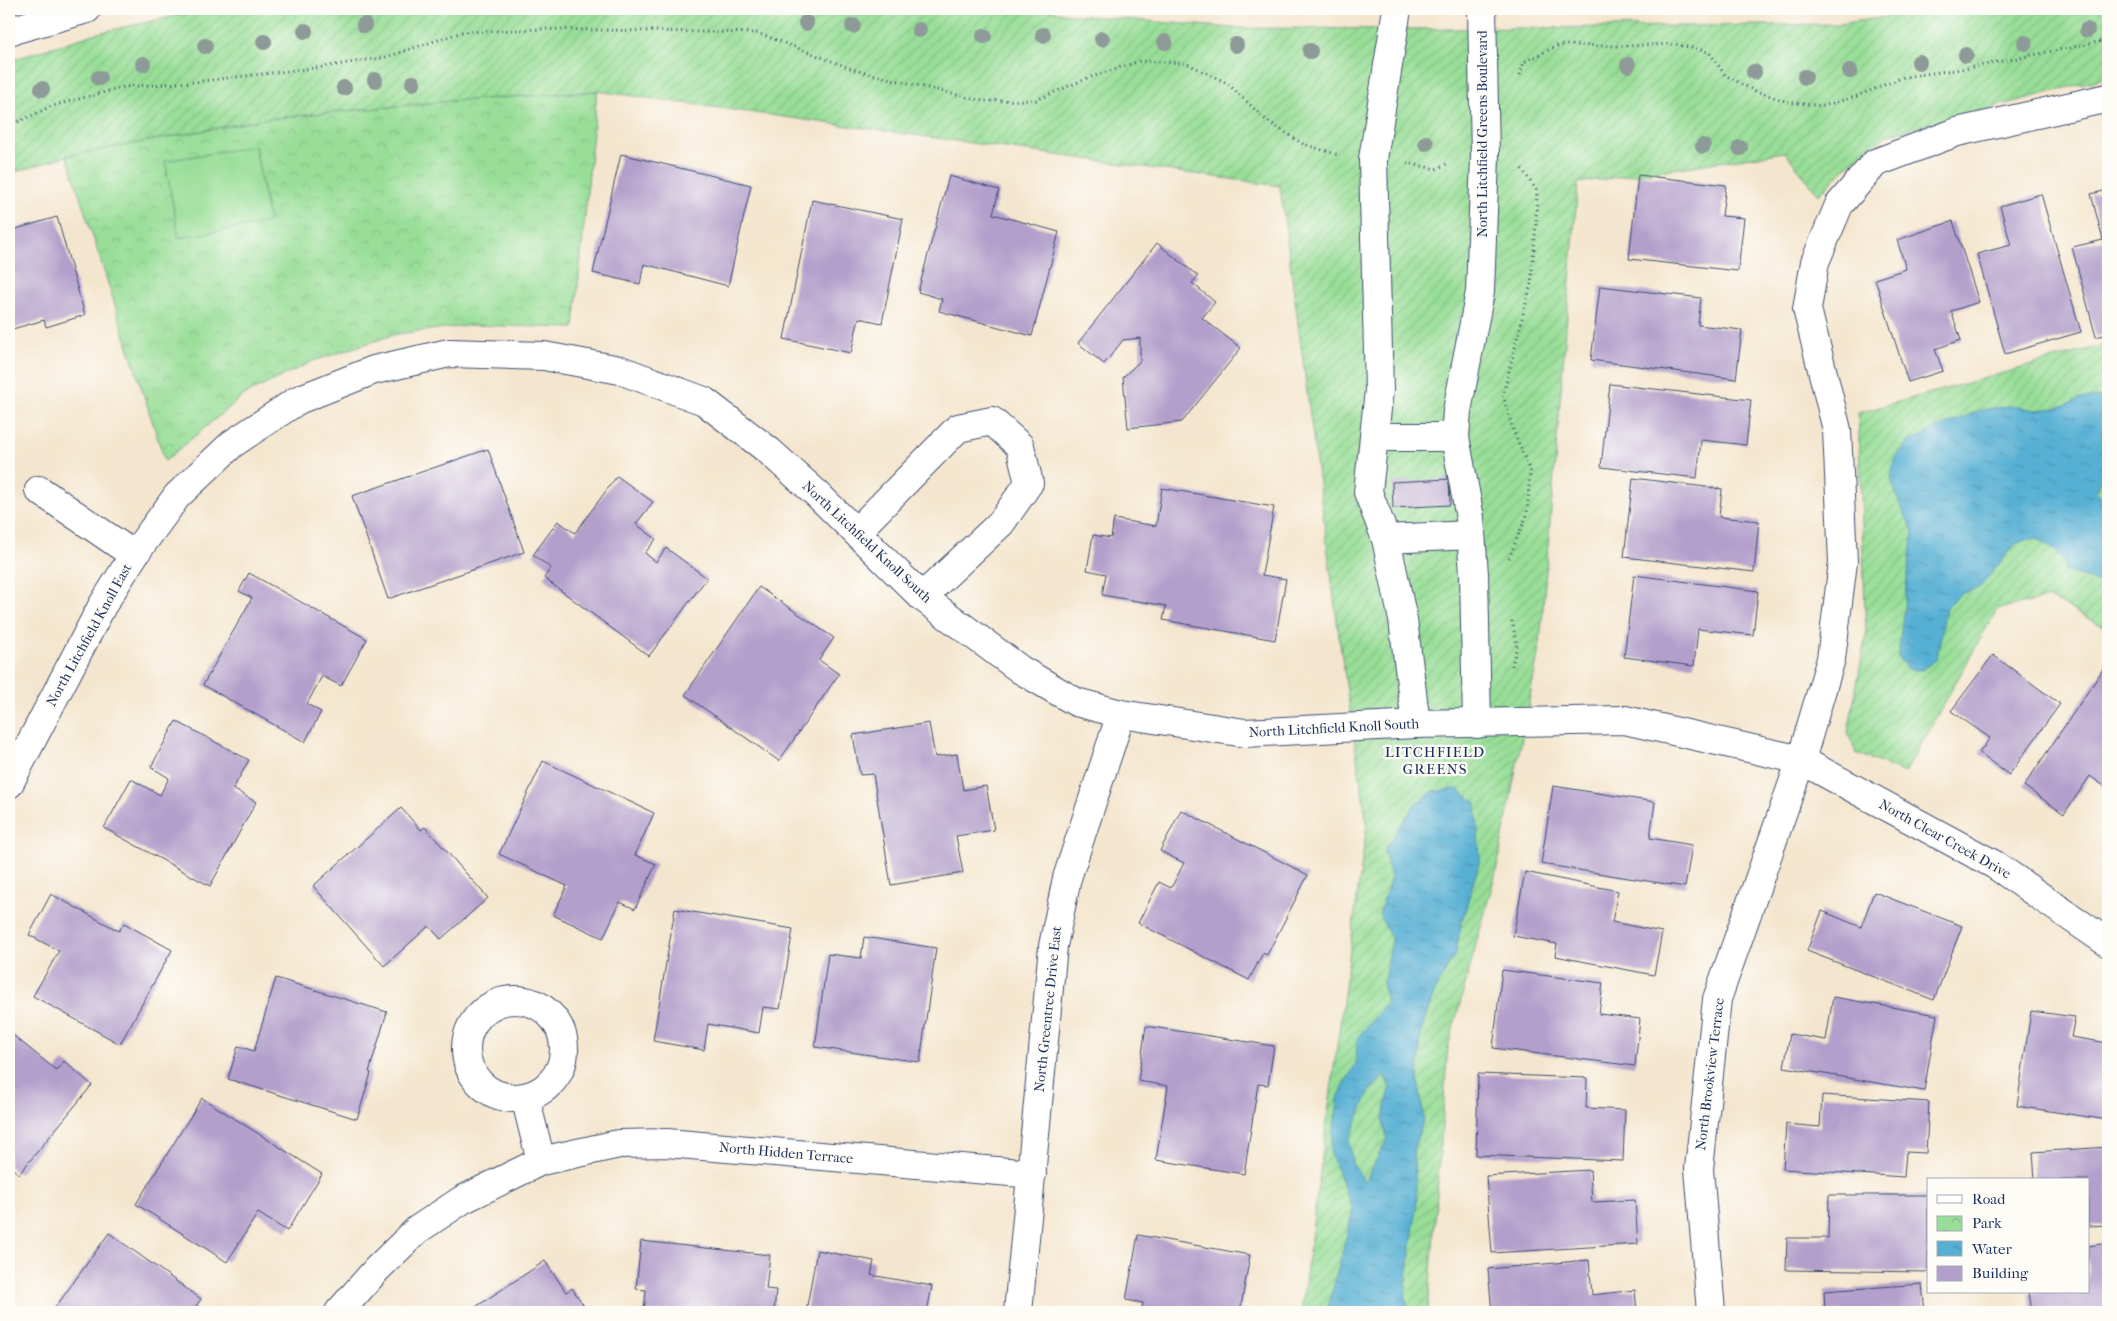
<svg xmlns="http://www.w3.org/2000/svg" width="2117" height="1321" viewBox="0 0 2117 1321" font-family="'IM FELL French Canon',serif">
	<style>
		.park { fill: url(#park-crowns); stroke: #5a867a }
		.garden { fill: url(#garden-furrows); stroke: #5a867a }
		.pitch { fill: #98de97; stroke: #5a867a }
		.water { fill: url(#water-ripples); stroke: #397099; fill-rule: evenodd }
		.building { fill: #b29fcb }
		.lines { fill: none; stroke-linecap: round; stroke-linejoin: round }
		.minor-casing { stroke: #3c4a6f; stroke-width: 30 }
		.secondary-casing { stroke: #3c4a6f; stroke-width: 30 }
		.path { stroke: #3c4a6f; stroke-width: 3; stroke-dasharray: 1 4; stroke-linecap: butt }
		.minor { stroke: #fff; stroke-width: 28 }
		.secondary { stroke: #fff; stroke-width: 28 }
		.tree { fill: #8e9a98 }
		.labels { text-anchor: middle; dominant-baseline: central; stroke-width: 4.5; stroke-linejoin: round; paint-order: stroke }
		.street-label { font-size: 14px; fill: #1b2f5e; stroke: #fdfcf7 }
		.neighbourhood-label { font-size: 15px; letter-spacing: 1px; fill: #1b2f5e; stroke: #fdfcf7 }
	</style>
	<defs>
		<pattern id="park-crowns" width="20" height="18" patternUnits="userSpaceOnUse" patternTransform="scale(1.25)"><rect width="20" height="18" fill="#98de97"/><path d="M2 6a3 3 0 1 1 6 0M12 15a3 3 0 1 1 6 0" fill="none" stroke="#82bf85"/></pattern>
		<pattern id="garden-furrows" width="10" height="10" patternUnits="userSpaceOnUse" patternTransform="scale(1.25)"><rect width="10" height="10" fill="#98de97"/><path d="M-1 1l2-2M0 10L10 0M9 11l2-2" fill="none" stroke="#82bf85"/></pattern>
		<pattern id="water-ripples" width="26" height="14" patternUnits="userSpaceOnUse" patternTransform="scale(1.25)"><rect width="26" height="14" fill="#57b0d4"/><path d="M2 4q2-2 4 0t4 0M15 11q2-2 4 0t4 0" fill="none" stroke="#4790af"/></pattern>
	</defs>
	<rect width="100%" height="100%" fill="#fdfcf7"/>
	<filter id="ink" filterUnits="userSpaceOnUse"><feTurbulence type="fractalNoise" baseFrequency=".02" numOctaves="2"/><feDisplacementMap in="SourceGraphic" scale="10" xChannelSelector="R" yChannelSelector="G"/><feConvolveMatrix kernelMatrix="1 2 1 2 8 2 1 2 1" color-interpolation-filters="sRGB"/></filter>
	<filter id="wash" filterUnits="userSpaceOnUse"><feTurbulence type="fractalNoise" baseFrequency=".0096" numOctaves="4" result="noise"/><feDisplacementMap in="SourceGraphic" scale="20" xChannelSelector="R" yChannelSelector="G"/><feGaussianBlur stdDeviation="1.12" result="paint"/><feColorMatrix in="noise" values="0 0 0 0 0 0 0 0 0 0 0 0 0 0 0 0 0 1.4 0 .05"/><feComposite in="paint" operator="in"/></filter>
	<g filter="url(#wash)">
		<rect width="100%" height="100%" fill="#f4e6ce"/>
		<!-- park -->
		<polygon class="park" points="597,91 574,328 471,325 396,334 313,361 244,395 165,461 67,156 265,119 439,102"/>
		<!-- garden -->
		<g class="garden">
			<polygon points="207,9 1043,9 1074,15 1234,28 1449,29 1840,24 1937,9 2108,9 2108,77 1887,135 1847,166 1819,195 1785,152 1578,183 1540,644 1497,868 1448,1047 1428,1312 1301,1312 1367,824 1340,644 1280,186 597,91 439,102 265,119 67,156 9,174 9,61 97,33"/>
			<polygon points="2108,344 2108,629 2050,598 1997,609 1905,773 1856,753 1848,733 1866,635 1858,413"/>
		</g>
		<!-- pitch -->
		<polygon class="pitch" points="255,146 269,222 179,238 165,161"/>
		<!-- water -->
		<g class="water">
			<polygon points="2096,397 2108,398 2108,474 2101,479 2096,492 2108,505 2108,586 2064,570 2065,561 2053,549 2035,538 2016,543 1980,587 1960,594 1946,608 1937,658 1922,670 1909,669 1898,657 1913,531 1900,504 1891,480 1894,460 1910,441 1932,430 1981,410 2009,406 2037,410 2057,408 2081,399"/>
			<path d="M1458 789 1476 803 1480 860 1461 924 1456 952 1436 988 1421 1030 1418 1080 1424 1118 1413 1150 1417 1201 1405 1294 1409 1312H1327L1353 1210 1330 1153 1339 1095 1356 1063 1357 1038 1387 1003 1383 984 1392 940 1379 914 1391 877 1384 850 1415 804 1434 791ZM1384 1075 1390 1088 1383 1121 1387 1139 1365 1182 1352 1163 1349 1140 1369 1092Z"/>
		</g>
		<g id="blocks">
			<!-- building -->
			<g class="building">
				<polygon points="621,154 751,185 728,286 644,264 640,284 593,273"/>
				<polygon points="1638,175 1726,185 1722,216 1744,218 1738,271 1629,259"/>
				<polygon points="949,176 999,190 993,214 1059,232 1032,336 939,311 942,299 918,292"/>
				<polygon points="2108,190 2108,334 2096,337 2072,247 2103,240 2091,194"/>
				<polygon points="2041,194 2081,332 2005,354 1977,254 2011,245 2000,206"/>
				<polygon points="812,200 903,219 882,323 859,318 851,353 784,339"/>
				<polygon points="57,217 85,315 46,327 44,320 9,330 9,231"/>
				<polygon points="1953,221 1979,302 1951,311 1961,340 1935,349 1943,371 1908,382 1875,279 1906,269 1897,240"/>
				<polygon points="1157,243 1198,276 1192,283 1215,302 1202,318 1241,348 1182,422 1128,428 1123,377 1140,361 1140,338 1123,340 1104,364 1078,343"/>
				<polygon points="1600,286 1701,298 1698,325 1742,330 1736,379 1591,360"/>
				<polygon points="1610,384 1751,400 1746,445 1701,440 1697,478 1601,467"/>
				<polygon points="488,449 524,552 388,599 352,496"/>
				<polygon points="617,476 653,502 636,524 656,539 645,553 656,562 666,548 707,578 649,656 544,578 551,568 533,555 558,521 575,533"/>
				<polygon points="1633,478 1722,489 1719,517 1759,521 1754,572 1624,557"/>
				<polygon points="1449,479 1450,505 1393,508 1392,482"/>
				<polygon points="1162,488 1274,507 1262,575 1286,579 1275,640 1163,620 1166,606 1102,595 1106,574 1087,570 1093,535 1111,538 1114,519 1156,526"/>
				<polygon points="249,573 367,639 341,686 322,676 307,704 321,712 305,742 203,685 252,598 239,591"/>
				<polygon points="1634,575 1758,591 1753,635 1698,629 1694,666 1624,657"/>
				<polygon points="759,587 834,638 819,660 839,674 779,761 685,695"/>
				<polygon points="1993,655 2060,704 2009,775 1979,753 1990,738 1951,711"/>
				<polygon points="2106,665 2108,667 2108,789 2090,776 2064,814 2024,786"/>
				<polygon points="176,721 249,760 233,789 256,802 210,886 104,828 131,779 160,795 169,778 151,767"/>
				<polygon points="929,723 935,757 957,754 963,790 986,786 994,830 956,836 963,873 891,885 873,774 860,775 853,735"/>
				<polygon points="543,761 654,813 635,855 656,864 635,909 620,902 603,938 553,915 567,886 499,854"/>
				<polygon points="1553,786 1655,802 1650,838 1692,845 1685,887 1541,864"/>
				<polygon points="401,808 421,830 425,827 488,898 441,939 429,926 384,966 313,886"/>
				<polygon points="1181,810 1308,875 1267,955 1263,953 1249,980 1138,923 1159,882 1171,888 1184,863 1160,851"/>
				<polygon points="1525,872 1618,891 1612,922 1662,932 1654,975 1555,956 1557,944 1513,936"/>
				<polygon points="1874,892 1962,926 1934,1000 1807,951 1822,911 1861,927"/>
				<polygon points="51,894 119,931 124,923 172,950 120,1044 33,996 59,951 29,935"/>
				<polygon points="675,909 793,929 780,1009 763,1007 759,1033 708,1024 704,1050 653,1041"/>
				<polygon points="864,937 936,948 920,1062 815,1047 828,954 861,958"/>
				<polygon points="1502,970 1603,983 1599,1014 1640,1019 1635,1066 1493,1048"/>
				<polygon points="276,978 387,1012 369,1072 371,1073 357,1119 228,1079 238,1046 254,1051"/>
				<polygon points="1833,997 1937,1015 1924,1091 1784,1067 1790,1034 1826,1040"/>
				<polygon points="2031,1011 2075,1017 2071,1037 2108,1043 2108,1120 2017,1106"/>
				<polygon points="1146,1026 1274,1046 1268,1085 1258,1084 1244,1174 1156,1160 1168,1086 1138,1081"/>
				<polygon points="9,1032 56,1070 64,1061 92,1085 19,1174 9,1166"/>
				<polygon points="1478,1074 1587,1078 1586,1108 1625,1110 1623,1161 1476,1155"/>
				<polygon points="1822,1095 1929,1102 1926,1153 1906,1152 1904,1177 1783,1169 1786,1124 1820,1127"/>
				<polygon points="202,1098 322,1174 287,1231 258,1213 227,1262 136,1204"/>
				<polygon points="2108,1147 2108,1225 2088,1226 2088,1180 2035,1180 2033,1152"/>
				<polygon points="1590,1170 1592,1202 1635,1200 1638,1244 1492,1253 1486,1176"/>
				<polygon points="1829,1195 1928,1195 1928,1272 1786,1270 1787,1238 1828,1238"/>
				<polygon points="109,1233 201,1299 192,1312 52,1312"/>
				<polygon points="1138,1235 1250,1255 1240,1312 1141,1312 1143,1303 1126,1300"/>
				<polygon points="641,1241 770,1255 766,1289 776,1290 774,1312 644,1312 646,1290 636,1289"/>
				<polygon points="2108,1243 2108,1312 2032,1312 2029,1292 2088,1292 2088,1246"/>
				<polygon points="817,1250 874,1261 871,1275 932,1286 927,1312 806,1312"/>
				<polygon points="1589,1260 1592,1295 1635,1290 1637,1312 1492,1312 1488,1269"/>
				<polygon points="545,1261 566,1292 572,1288 588,1312 468,1312"/>
				<polygon points="1922,1284 1925,1312 1825,1312 1824,1291"/>
			</g>
		</g>
	</g>
	<g filter="url(#ink)">
		<use href="#blocks" fill-opacity="0" stroke="#3c4a6f" stroke-width="1"/>
		<g class="lines">
			<defs>
				<g id="minor">
					<polyline points="1397,9 1373,159 1379,390 1368,492 1386,539 1403,620 1416,724"/>
					<polyline points="1374,437 1455,437"/>
					<polyline points="39,490 134,555"/>
					<polyline points="856,532 958,428 992,421 1020,446 1029,483 1001,523 922,597"/>
					<polyline points="1386,539 1471,535"/>
					<polyline points="1477,724 1474,574 1470,518 1455,437 1457,411 1480,292 1485,157 1482,9"/>
					<polyline points="9,784 102,606 134,555 177,496 232,444 298,400 374,370 449,353 544,356 620,370 704,401 769,451 817,494 922,597 1021,670 1076,702 1121,714 1245,733 1416,724 1625,720 1801,760 1995,865 2108,943"/>
					<circle cx="515" cy="1049" r="49"/>
					<polyline points="525,1097 541,1161"/>
					<polyline points="339,1312 377,1269 417,1230 462,1200 541,1161 619,1144 667,1143 1032,1174"/>
					<polyline points="1018,1312 1053,946 1067,878 1121,714"/>
					<polyline points="1711,1312 1699,1169 1717,999 1801,760 1831,659 1843,562 1837,430 1807,309 1815,262 1839,205 1875,163 1957,132 2108,98"/>
				</g>
				<polyline id="secondary" points="9,31 87,9"/>
			</defs>
			<!-- minor casing -->
			<use href="#minor" class="minor-casing"/>
			<!-- secondary casing -->
			<use href="#secondary" class="secondary-casing"/>
			<!-- path -->
			<g class="path">
				<polyline points="1520,75 1524,62 1559,45 1622,46 1675,44 1709,52 1725,75 1753,90 1788,102 1823,106 1857,96 1904,77 1968,68 2108,40"/>
				<polyline points="9,126 52,106 124,87 193,82 323,67 386,57 462,32 544,29 758,33 858,71 982,101 1036,100 1088,78 1140,61 1186,63 1227,83 1266,120 1303,144 1339,155"/>
				<polyline points="1407,163 1436,169 1449,163"/>
				<polyline points="1509,558 1527,514 1530,471 1512,427 1503,395 1531,283 1536,224 1537,191 1520,166"/>
				<polyline points="1512,621 1517,645 1512,666"/>
			</g>
			<!-- minor -->
			<use href="#minor" class="minor"/>
			<!-- secondary -->
			<use href="#secondary" class="secondary"/>
		</g>
		<!-- trees -->
		<g class="tree">
			<circle cx="806" cy="23" r="8"/>
			<circle cx="364" cy="25" r="8"/>
			<circle cx="853" cy="26" r="8"/>
			<circle cx="919" cy="30" r="8"/>
			<circle cx="2087" cy="30" r="8"/>
			<circle cx="305" cy="31" r="8"/>
			<circle cx="1043" cy="35" r="8"/>
			<circle cx="984" cy="36" r="8"/>
			<circle cx="1102" cy="39" r="8"/>
			<circle cx="264" cy="42" r="8"/>
			<circle cx="1165" cy="42" r="8"/>
			<circle cx="2025" cy="43" r="8"/>
			<circle cx="1236" cy="45" r="8"/>
			<circle cx="205" cy="46" r="8"/>
			<circle cx="1310" cy="51" r="8"/>
			<circle cx="1966" cy="55" r="8"/>
			<circle cx="1919" cy="62" r="8"/>
			<circle cx="143" cy="64" r="8"/>
			<circle cx="1628" cy="65" r="8"/>
			<circle cx="1850" cy="71" r="8"/>
			<circle cx="1754" cy="72" r="8"/>
			<circle cx="1805" cy="77" r="8"/>
			<circle cx="99" cy="78" r="8"/>
			<circle cx="375" cy="80" r="8"/>
			<circle cx="413" cy="83" r="8"/>
			<circle cx="344" cy="88" r="8"/>
			<circle cx="42" cy="89" r="8"/>
			<circle cx="1426" cy="143" r="8"/>
			<circle cx="1703" cy="146" r="8"/>
			<circle cx="1740" cy="148" r="8"/>
		</g>
	</g>
	<g class="labels">
		<!-- street labels -->
		<g class="street-label">
			<text transform="translate(1482 134) rotate(-90)">North Litchfield Greens Boulevard</text>
			<text transform="translate(867 542) rotate(43)">North Litchfield Knoll South</text>
			<text transform="translate(89 635) rotate(-61)">North Litchfield Knoll East</text>
			<text transform="translate(1334 728) rotate(-3)">North Litchfield Knoll South</text>
			<text transform="translate(1945 839) rotate(29)">North Clear Creek Drive</text>
			<text transform="translate(1048 1009) rotate(-84)">North Greentree Drive East</text>
			<text transform="translate(1710 1074) rotate(-83)">North Brookview Terrace</text>
			<text transform="translate(786 1153) rotate(5)">North Hidden Terrace</text>
		</g>
		<!-- neighbourhood labels -->
		<g class="neighbourhood-label">
			<text x="1435" y="752">LITCHFIELD<tspan x="1435" dy="17">GREENS</tspan></text>
		</g>
	</g>
	<!-- margin -->
	<rect width="2117" height="1321" fill="none" stroke="#fdfcf7" stroke-width="30"/>
	<!-- legend -->
	<rect x="1927" y="1178" width="162" height="115" fill="#fdfcf7" stroke="#a3aaba"/>
	<rect x="1937" y="1195" width="25" height="8" fill="#ffffff" stroke="#a3aaba"/>
	<text x="1972" y="1204" font-size="15" fill="#1b2f5e">Road</text>
	<rect x="1937" y="1216" width="25" height="15" fill="url(#park-crowns)" stroke="#a3aaba"/>
	<text x="1972" y="1228" font-size="15" fill="#1b2f5e">Park</text>
	<rect x="1937" y="1241" width="25" height="15" fill="url(#water-ripples)" stroke="#a3aaba"/>
	<text x="1972" y="1254" font-size="15" fill="#1b2f5e">Water</text>
	<rect x="1937" y="1266" width="25" height="15" fill="#b29fcb" stroke="#a3aaba"/>
	<text x="1972" y="1278" font-size="15" fill="#1b2f5e">Building</text>
</svg>
